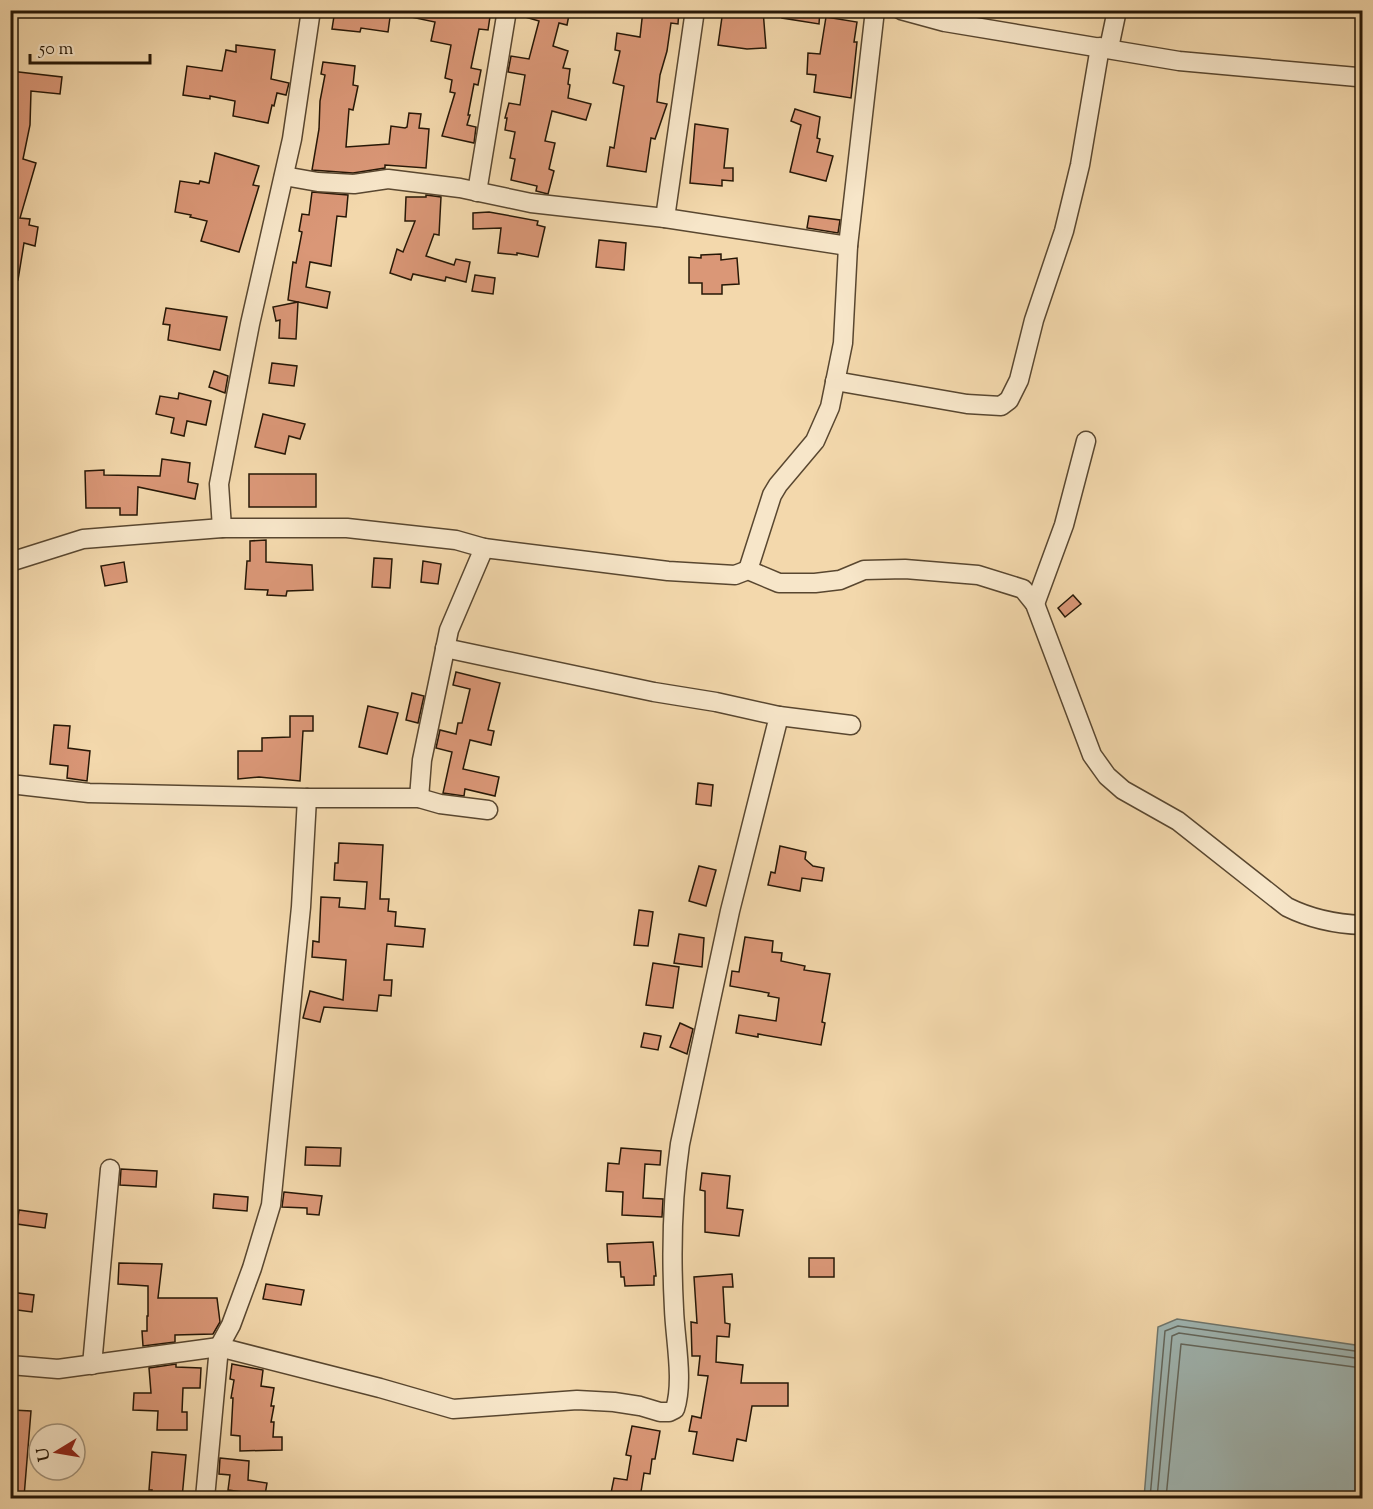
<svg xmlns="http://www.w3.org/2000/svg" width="1373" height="1509" viewBox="0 0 1373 1509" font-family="'Sorts Mill Goudy',serif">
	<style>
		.water { fill: #a0b7b4; stroke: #6f776e; stroke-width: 1.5 }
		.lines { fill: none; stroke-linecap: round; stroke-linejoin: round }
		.shore { stroke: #63675d; stroke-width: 1.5 }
		.building { fill: #da9777; stroke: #261706; stroke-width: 1.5 }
		.minor-casing { stroke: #594730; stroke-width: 21 }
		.minor { stroke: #f7e6c9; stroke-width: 18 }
	</style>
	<rect width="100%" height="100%" fill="#f3d8ac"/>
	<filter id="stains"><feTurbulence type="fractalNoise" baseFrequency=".00333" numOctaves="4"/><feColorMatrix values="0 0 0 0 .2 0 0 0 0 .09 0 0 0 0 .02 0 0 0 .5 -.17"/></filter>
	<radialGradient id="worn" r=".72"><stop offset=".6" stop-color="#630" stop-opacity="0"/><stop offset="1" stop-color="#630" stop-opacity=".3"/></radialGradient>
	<!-- water -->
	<polygon class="water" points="1177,1319 1362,1346 1362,1498 1144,1498 1158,1327"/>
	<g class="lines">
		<!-- shore -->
		<g class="shore">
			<polyline points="1150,1498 1165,1331 1178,1326 1362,1352"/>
			<polyline points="1157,1498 1172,1336 1179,1333 1362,1359"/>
			<polyline points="1166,1498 1181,1344 1362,1368"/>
		</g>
	</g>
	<!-- building -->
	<g class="building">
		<polygon points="335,10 391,10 388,32 361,28 360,32 332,29"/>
		<polygon points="407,10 491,10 488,30 479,29 471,68 481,70 478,85 474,84 468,115 470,115 467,125 476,127 474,143 442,136 455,93 450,92 452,80 445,78 451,45 431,41 435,22 406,16"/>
		<polygon points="518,10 570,10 567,25 559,23 553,46 568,51 563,68 570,69 568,84 570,85 568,98 591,104 586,120 552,111 545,141 555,143 549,169 554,171 548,194 536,191 537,186 511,180 515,159 510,158 515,132 505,130 507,118 505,118 509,103 520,105 525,75 508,72 511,56 529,59 539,21 518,15"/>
		<polygon points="643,10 679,10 678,24 671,23 667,51 660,75 657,102 667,104 655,139 651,138 646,172 607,166 610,147 614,148 624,86 613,83 620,51 615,50 617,33 640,37"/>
		<polygon points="723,10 763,10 766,48 747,49 718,45"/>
		<polygon points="782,10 820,10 819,24 782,18"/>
		<polygon points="826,17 857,22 854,42 857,42 851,98 814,92 816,75 807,74 808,53 820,54"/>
		<polygon points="236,45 275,50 271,79 289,83 286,95 277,93 274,106 272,105 268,123 233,116 235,101 210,96 210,99 183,95 187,66 222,71 226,50 236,52"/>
		<polygon points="323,62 355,66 353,85 358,86 353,110 349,109 346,147 389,144 391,126 405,128 407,127 409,113 421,114 419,128 429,129 426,168 385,165 385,168 353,173 312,170 319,129 320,101 325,75 321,74"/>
		<polygon points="10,71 62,77 60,94 31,91 30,125 23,159 36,163 20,218 30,219 29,225 38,227 35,246 24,243 18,280 10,279"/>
		<polygon points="795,109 820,117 817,138 820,139 817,152 833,156 826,181 790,172 801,125 791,121"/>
		<polygon points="695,124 728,129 724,168 733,168 733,181 722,180 722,186 690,183"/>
		<polygon points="215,153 259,166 253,185 259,186 239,252 201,241 207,221 190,217 191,215 175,212 180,181 199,184 200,181 209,183"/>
		<polygon points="312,192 348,195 346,217 337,216 331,266 310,262 306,287 330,292 327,308 288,300 293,262 296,263 302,232 299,231 302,214 309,215"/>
		<polygon points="426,195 441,197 439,235 434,234 426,256 454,265 456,259 470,262 466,282 446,277 445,281 413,274 411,280 390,273 397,249 403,252 415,221 405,221 406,197 426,197"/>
		<polygon points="489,212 538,221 537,225 545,227 538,257 517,253 517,255 498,253 501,228 473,229 473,213"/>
		<polygon points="809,216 840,220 838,233 807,228"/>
		<polygon points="599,240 626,243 624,270 596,267"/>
		<polygon points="721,254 721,260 737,258 739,284 722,285 722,294 702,294 702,283 689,283 689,257 701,258 701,255"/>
		<polygon points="475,275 495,278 493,294 472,291"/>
		<polygon points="298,302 296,339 279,338 280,320 276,321 273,307"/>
		<polygon points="166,308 227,317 220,350 168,340 170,325 163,324"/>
		<polygon points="272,363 297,366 294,386 269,383"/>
		<polygon points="214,371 228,376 225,393 209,387"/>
		<polygon points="179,393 211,401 206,425 187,421 184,436 171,433 174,418 156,414 160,396 178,399"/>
		<polygon points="263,414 305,424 300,439 289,436 285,454 255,447"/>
		<polygon points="162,459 190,463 188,482 198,484 195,499 138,487 137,515 120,515 120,508 86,508 85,471 104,470 104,475 160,476"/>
		<rect x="249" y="474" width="67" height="33"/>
		<polygon points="266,540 266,562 312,565 313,590 287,591 286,596 267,595 268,590 245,589 247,561 250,561 250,541"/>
		<polygon points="374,558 392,559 390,588 372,587"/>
		<polygon points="423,561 441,564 438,584 421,582"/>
		<polygon points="124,562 127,582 105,586 101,566"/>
		<polygon points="1073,595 1081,604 1065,617 1058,608"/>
		<polygon points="456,672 500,683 488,730 494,731 491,745 470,740 463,769 499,777 495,796 465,789 464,796 443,793 452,752 436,748 440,730 456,734 458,723 462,723 470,689 453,685"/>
		<polygon points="412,693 424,696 418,723 406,720"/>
		<polygon points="368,706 398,713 387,754 359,747"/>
		<polygon points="290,716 313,716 313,731 303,731 300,781 259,777 238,779 238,751 262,751 262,738 290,737"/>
		<polygon points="54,725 70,726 68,748 90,751 87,781 67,778 68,766 50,764"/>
		<polygon points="698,783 713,785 711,806 696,804"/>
		<polygon points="339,843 383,845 380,899 389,899 388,911 396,912 395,926 425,929 423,947 387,944 384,980 392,980 391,996 379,995 377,1011 324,1007 320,1022 303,1018 310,991 343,1000 346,960 312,957 313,941 319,942 321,897 340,898 339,907 365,909 367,882 334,880 335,863 338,863"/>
		<polygon points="780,846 806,852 805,859 813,866 824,868 822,881 802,878 800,891 768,885 771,872 775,873"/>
		<polygon points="699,866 716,870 706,906 689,901"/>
		<polygon points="639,910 653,912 648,946 634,945"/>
		<polygon points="679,934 704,938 702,967 674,963"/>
		<polygon points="745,937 773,941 772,952 782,953 781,961 805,966 804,970 830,974 822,1022 825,1023 821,1045 758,1034 758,1037 736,1033 739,1015 776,1021 779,998 768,996 769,993 730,986 732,971 739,972"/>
		<polygon points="653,963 679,967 673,1008 646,1005"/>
		<polygon points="680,1023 693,1029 687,1054 670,1047"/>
		<polygon points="644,1033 661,1036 658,1050 641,1047"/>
		<polygon points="306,1147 341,1148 340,1166 305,1165"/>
		<polygon points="621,1148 661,1151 660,1165 645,1164 643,1198 663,1199 662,1217 622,1215 623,1192 606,1191 608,1163 619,1164"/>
		<polygon points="121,1169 157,1171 156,1187 120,1185"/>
		<polygon points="702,1173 730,1176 727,1208 743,1210 739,1236 705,1232 705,1191 700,1190"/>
		<polygon points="284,1192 322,1196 319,1215 307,1214 307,1208 282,1207"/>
		<polygon points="214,1194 248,1197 247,1211 213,1208"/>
		<polygon points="19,1210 47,1214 45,1228 17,1224"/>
		<polygon points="653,1242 656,1276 654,1276 654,1285 625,1286 624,1277 621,1277 620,1262 608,1262 607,1244"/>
		<rect x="809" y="1258" width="25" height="19"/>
		<polygon points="119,1263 162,1264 158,1298 217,1298 220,1322 213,1334 175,1335 175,1342 143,1346 142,1331 147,1331 147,1316 148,1316 148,1286 118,1284"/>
		<polygon points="732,1274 733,1287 723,1287 725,1323 730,1324 729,1337 717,1336 716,1362 743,1365 741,1383 788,1383 788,1406 752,1406 746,1441 737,1439 733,1461 693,1454 697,1432 689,1431 692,1416 701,1418 708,1376 698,1375 700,1356 692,1356 691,1322 697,1323 694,1277"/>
		<polygon points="266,1284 304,1290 301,1305 263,1299"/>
		<polygon points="10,1292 34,1295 32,1312 10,1309"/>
		<polygon points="176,1364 176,1367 201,1368 200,1388 183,1388 182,1412 187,1412 187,1430 157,1430 158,1411 133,1410 134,1393 151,1393 149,1368"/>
		<polygon points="232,1364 263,1370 261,1386 274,1388 271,1406 274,1406 271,1422 274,1422 273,1437 282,1437 282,1450 240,1451 240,1436 231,1435 233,1398 231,1398 234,1380 230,1379"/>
		<polygon points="12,1410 31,1411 24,1497 10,1496"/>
		<polygon points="632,1426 660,1431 655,1459 652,1459 650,1474 644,1473 640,1498 610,1498 614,1478 627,1480 631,1456 626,1455"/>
		<polygon points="152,1452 186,1455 182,1498 151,1498 152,1490 149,1490"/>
		<polygon points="220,1458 249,1461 248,1480 267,1483 265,1495 228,1490 230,1475 219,1474"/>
	</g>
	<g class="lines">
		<defs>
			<g id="minor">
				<polyline points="901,10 945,22 1179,61 1357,77 1362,74"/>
				<polyline points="1109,48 1117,10"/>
				<polyline points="284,176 318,182 354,184 388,179 460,188 531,203 665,218 848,246"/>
				<polyline points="477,192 507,10"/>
				<polyline points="665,218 695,10"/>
				<polyline points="835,381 967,404 1001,406 1009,400 1019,380 1034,320 1064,231 1080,165 1100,47"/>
				<polyline points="222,528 219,484 250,324 292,139 311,10"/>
				<path d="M484 548 668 571 735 575 748 570 779 583H815L840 580 864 570 905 569 978 575 1023 589 1035 604 1092 755 1107 776 1123 790 1178 821 1287 907C1311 919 1335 924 1362 925"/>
				<polyline points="10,562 83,539 222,528 347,528 456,540 484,548 449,630 422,760 419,798"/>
				<polyline points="748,570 772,495 778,485 815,441 830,407 843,343 848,246 875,10"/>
				<polyline points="1035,604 1064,525 1086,441"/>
				<polyline points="779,716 851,725"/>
				<polyline points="10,784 89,793 307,798 419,798 440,804 488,810"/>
				<path d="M10 1365 58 1369 219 1347 380 1388 453 1409 577 1400 614 1402 640 1406 660 1412H669L675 1409C684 1381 675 1339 674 1309 671 1254 672 1199 680 1144L730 911 779 716 716 702 654 692 445 648"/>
				<polyline points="92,1365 110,1169"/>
				<polyline points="205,1498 219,1347 231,1325 252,1268 271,1205 301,907 307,798"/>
			</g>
		</defs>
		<!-- minor casing -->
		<use href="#minor" class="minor-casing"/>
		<!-- minor -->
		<use href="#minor" class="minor"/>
	</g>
	<!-- margin -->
	<rect width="1373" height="1509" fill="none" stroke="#f3d8ac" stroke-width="36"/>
	<rect x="12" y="12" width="1349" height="1485" fill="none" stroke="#261706" stroke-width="3"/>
	<rect x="18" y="18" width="1337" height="1473" fill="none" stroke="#261706" stroke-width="1.5"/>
	<!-- north arrow -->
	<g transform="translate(57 1452) rotate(259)"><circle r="28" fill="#f7e6c9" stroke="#a3937b" stroke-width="1.5"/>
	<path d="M0-4.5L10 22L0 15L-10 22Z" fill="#8f2418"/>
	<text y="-9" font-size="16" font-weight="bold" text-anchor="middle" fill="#261706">U</text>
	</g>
	<!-- scale -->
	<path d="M30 54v9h120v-9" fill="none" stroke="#261706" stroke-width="3"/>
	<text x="39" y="54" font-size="18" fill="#261706" stroke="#f7e6c9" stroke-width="4.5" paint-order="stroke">50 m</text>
	<rect width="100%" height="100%" filter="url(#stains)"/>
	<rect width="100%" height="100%" fill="url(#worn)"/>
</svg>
